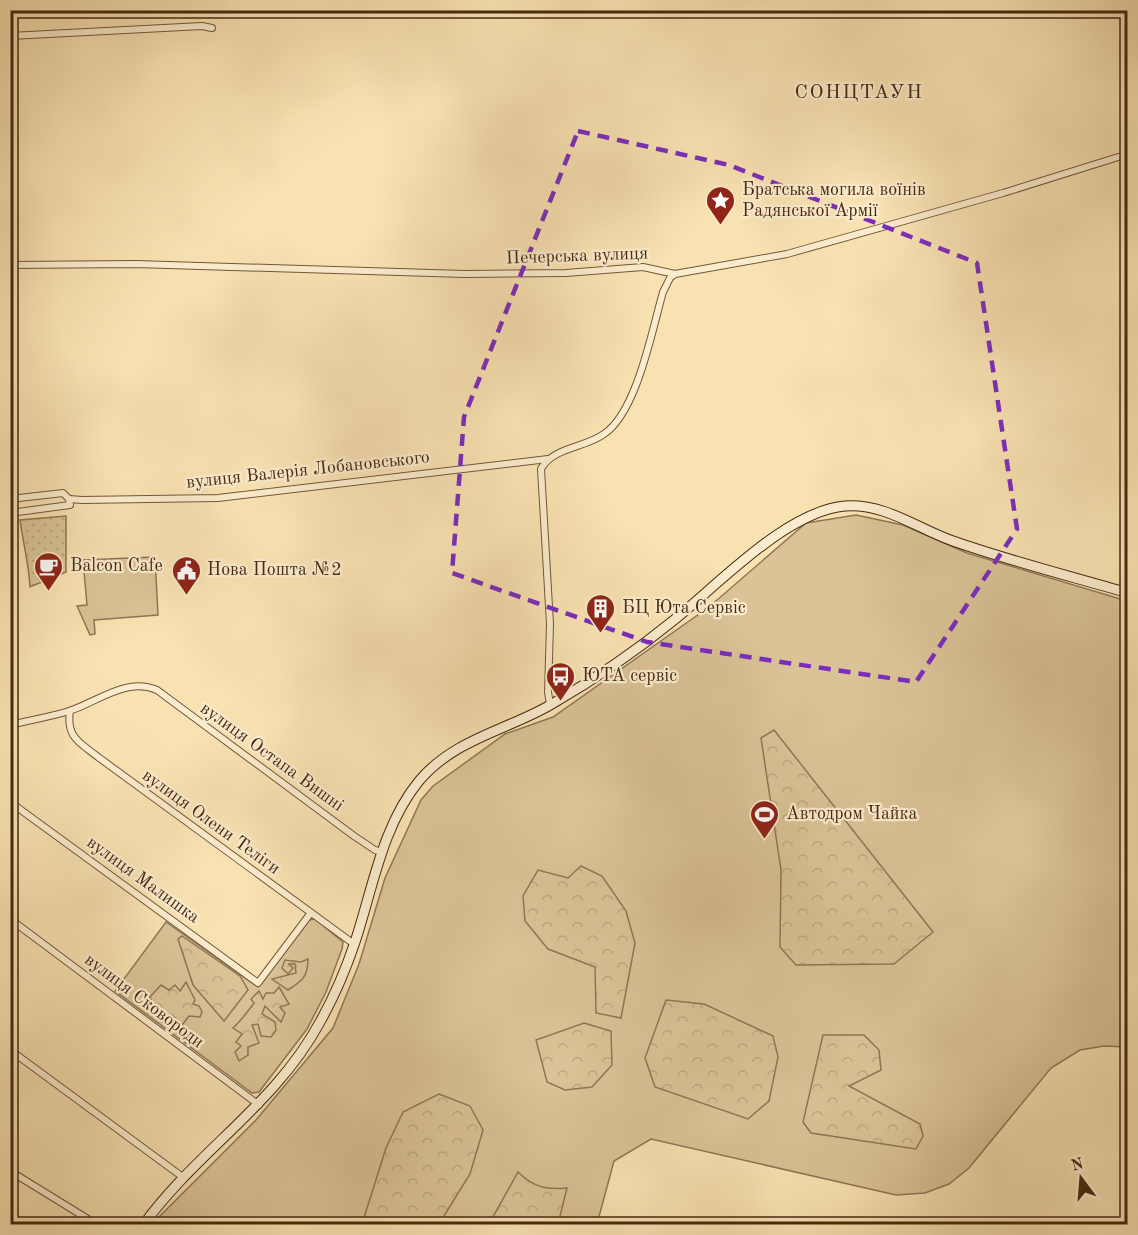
<svg xmlns="http://www.w3.org/2000/svg" width="1138" height="1235" viewBox="0 0 1138 1235" font-family="'Old Standard TT',serif">
	<style>
		.grass { fill: #dac397; stroke: #907654; stroke-width: 1.5 }
		.forest { fill: url(#forest-crowns); stroke: #907654; stroke-width: 1.5 }
		.park { fill: url(#park-dots); stroke: #907654; stroke-width: 1.5 }
		.lines { fill: none; stroke-linecap: round; stroke-linejoin: round }
		.street-casing { stroke: #725739; stroke-width: 8 }
		.secondary-casing { stroke: #452911; stroke-width: 11 }
		.street { stroke: #fbeccd; stroke-width: 6 }
		.secondary { stroke: #fbeccd; stroke-width: 9 }
		.marked { fill: none; stroke: #7b2cbf; stroke-width: 4.5; stroke-dasharray: 12 8; stroke-linejoin: round }
		.labels { text-anchor: middle; dominant-baseline: central; stroke-width: 4.5; stroke-linejoin: round; paint-order: stroke }
		.poi-label { font-size: 18px; fill: #452911; stroke: #fbeccd; text-anchor: start }
		.street-label { font-size: 18px; fill: #452911; stroke: #fbeccd }
		.neighbourhood-label { font-size: 20px; letter-spacing: 1.5px; fill: #452911; stroke: #fbeccd }
	</style>
	<defs>
		<pattern id="forest-crowns" width="20" height="18" patternUnits="userSpaceOnUse" patternTransform="scale(1.5)"><rect width="20" height="18" fill="#dac397"/><path d="M2 6a3 3 0 1 1 6 0M12 15a3 3 0 1 1 6 0" fill="none" stroke="#bca881"/></pattern>
		<pattern id="park-dots" width="8" height="8" patternUnits="userSpaceOnUse" patternTransform="scale(1.5)"><rect width="8" height="8" fill="#dac397"/><path d="M2 2h.1M6 6h.1" fill="none" stroke="#bca881" stroke-width="1.8" stroke-linecap="round"/></pattern>
	</defs>
	<rect width="100%" height="100%" fill="#f9e2b2"/>
	<filter id="stains"><feTurbulence type="fractalNoise" baseFrequency=".00333" numOctaves="4"/><feColorMatrix values="0 0 0 0 .2 0 0 0 0 .09 0 0 0 0 .02 0 0 0 .5 -.17"/></filter>
	<radialGradient id="worn" r=".72"><stop offset=".6" stop-color="#630" stop-opacity="0"/><stop offset="1" stop-color="#630" stop-opacity=".3"/></radialGradient>
	<!-- grass -->
	<g class="grass">
		<polygon points="856,515 903,525 967,553 1127,601 1127,1047 1104,1046 1080,1050 1051,1068 969,1168 949,1184 925,1193 896,1195 651,1139 614,1161 597,1224 152,1224 256,1120 333,1028 359,964 385,878 421,800 433,786 505,734 553,717 709,607 806,523"/>
		<polygon points="155,557 158,615 94,620 95,634 90,635 77,606 87,605 83,560"/>
		<polygon points="315,919 343,942 342,949 326,992 307,1029 259,1092 252,1093 115,991 166,922 258,987 309,920"/>
	</g>
	<!-- forest -->
	<g class="forest">
		<polygon points="774,730 933,932 894,964 796,965 780,947 781,870 761,738"/>
		<polygon points="581,866 602,876 626,911 635,943 621,1018 596,1013 595,967 548,949 525,921 523,896 538,870 568,878"/>
		<polygon points="182,936 240,976 248,990 224,1021 193,985 178,939"/>
		<path d="M308 959C308 977 302 981 288 990L272 979 296 973 295 964H289L293 968 288 974 282 968 285 960 301 962Z"/>
		<polygon points="186,982 195,1000 193,1004 199,1006 202,1012 200,1017 189,1016 182,1025 172,1015 168,1024 159,1020 150,997 161,985 169,990 175,985 180,991"/>
		<path d="M279 987 289 1004 280 1007 285 1013 281 1022 265 1006 262 1014 275 1022 276 1030 271 1037 261 1036 258 1024 252 1025 259 1043 248 1047V1055L239 1061 235 1052 241 1046 236 1042 242 1034 233 1028C242 1020 248 1011 254 1003L251 999 259 991 263 999 266 993H274Z"/>
		<polygon points="666,1000 704,1004 773,1036 778,1057 769,1101 748,1119 655,1087 645,1058"/>
		<polygon points="584,1023 611,1031 612,1065 592,1087 565,1090 547,1082 536,1040"/>
		<polygon points="823,1035 864,1035 879,1050 881,1070 849,1086 920,1124 923,1136 916,1149 811,1133 803,1122"/>
		<polygon points="439,1094 470,1106 483,1130 470,1174 439,1224 362,1224 386,1148 403,1112"/>
		<path d="M518 1172C533 1187 546 1190 567 1188L558 1224H489Z"/>
	</g>
	<!-- park -->
	<path class="park" d="M66 516V572L30 587C29 564 23 543 20 520Z"/>
	<g class="lines">
		<defs>
			<g id="street">
				<polyline points="10,36 202,26 212,28"/>
				<polyline points="10,265 136,264 464,274 566,273 643,267 675,274 787,254 1003,193 1128,154"/>
				<polyline points="10,499 63,493 69,499 82,500 218,498 548,459"/>
				<polyline points="10,513 70,505 69,499"/>
				<path d="M550 705 548 692 550 624 541 469C553 447 585 448 604 434 637 412 652 330 663 292L670 278 675 274"/>
				<path d="M70 711C66 737 79 742 98 757L354 944"/>
				<path d="M10 725C30 720 50 717 69 711 98 702 125 677 157 690L354 836 375 850 382 852"/>
				<polyline points="10,802 258,983 310,914"/>
				<polyline points="10,919 259,1105"/>
				<polyline points="10,1050 184,1178"/>
				<polyline points="10,1171 96,1224"/>
			</g>
			<path id="secondary" d="M144 1224C197 1151 276 1104 320 1022 334 997 346 969 355 942 373 888 382 826 419 781 454 739 508 730 552 704 595 679 636 651 674 620 720 583 787 511 845 506 885 503 918 529 953 541 1010 561 1070 576 1128 593"/>
		</defs>
		<!-- street casing -->
		<use href="#street" class="street-casing"/>
		<!-- secondary casing -->
		<use href="#secondary" class="secondary-casing"/>
		<!-- street -->
		<use href="#street" class="street"/>
		<!-- secondary -->
		<use href="#secondary" class="secondary"/>
	</g>
	<!-- marked area -->
	<path class="marked" d="M578 131 729 165 977 263 1017 529 916 682 647 642 452 573 464 417Z"/>
	<!-- icons -->
	<defs>
		<symbol id="sight-pin" viewBox="-11 -11 22 30"><path d="M0 17L-7.5 6A9.5 9.5 0 1 1 7.5 6Z" fill="#8f2418" stroke="#fbeccd"/><path d="M0-6L1.8-2.2L6-1.7L2.9 1.2L3.7 5.4L0 3.3L-3.7 5.4L-2.9 1.2L-6-1.7L-1.8-2.2Z" fill="#fff"/></symbol>
		<symbol id="cafe-pin" viewBox="-11 -11 22 30"><path d="M0 17L-7.5 6A9.5 9.5 0 1 1 7.5 6Z" fill="#8f2418" stroke="#fbeccd"/><path d="M-5.5-4.5H6V0H3Q3 3.5 0 3.5H-2.5Q-5.5 3.5-5.5 0ZM3-3.2v2h1.7v-2ZM-6 4.5H4V6H-6Z" fill="#fff"/></symbol>
		<symbol id="civic-pin" viewBox="-11 -11 22 30"><path d="M0 17L-7.5 6A9.5 9.5 0 1 1 7.5 6Z" fill="#8f2418" stroke="#fbeccd"/><path d="M-.6-6.5H3V-4.5H.6V-3L4-1V1h2V6H-6V1h2V-1L-.6-3ZM-1.2 2.5V6h2.4V2.5Z" fill="#fff"/></symbol>
		<symbol id="building-pin" viewBox="-11 -11 22 30"><path d="M0 17L-7.5 6A9.5 9.5 0 1 1 7.5 6Z" fill="#8f2418" stroke="#fbeccd"/><path d="M-4-6H4V6H1V3H-1V6H-4ZM-2.5-4.3h1.7v1.8h-1.7ZM.8-4.3h1.7v1.8H.8ZM-2.5-1h1.7V.8h-1.7ZM.8-1h1.7V.8H.8Z" fill="#fff"/></symbol>
		<symbol id="bus-pin" viewBox="-11 -11 22 30"><path d="M0 17L-7.5 6A9.5 9.5 0 1 1 7.5 6Z" fill="#8f2418" stroke="#fbeccd"/><path d="M-5-6H5V4H4V6H2V4H-2V6H-4V4H-5ZM-3.5-4V0h7V-4ZM-3.5 1.2v1.5H-2V1.2ZM2 1.2v1.5H3.5V1.2Z" fill="#fff"/></symbol>
		<symbol id="stadium-pin" viewBox="-11 -11 22 30"><path d="M0 17L-7.5 6A9.5 9.5 0 1 1 7.5 6Z" fill="#8f2418" stroke="#fbeccd"/><path d="M0-5a6.5 5 0 1 0 0 10a6.5 5 0 1 0 0-10ZM-3.5-1.8h7v3.6h-7Z" fill="#fff"/></symbol>
	</defs>
	<g fill-rule="evenodd">
		<use href="#sight-pin" x="704" y="184" width="33" height="45"/>
		<use href="#cafe-pin" x="32" y="550" width="33" height="45"/>
		<use href="#civic-pin" x="170" y="554" width="33" height="45"/>
		<use href="#building-pin" x="584" y="592" width="33" height="45"/>
		<use href="#bus-pin" x="544" y="660" width="33" height="45"/>
		<use href="#stadium-pin" x="748" y="798" width="33" height="45"/>
	</g>
	<g class="labels">
		<!-- poi labels -->
		<g class="poi-label">
			<text x="742" y="190">Братська могила воїнів<tspan x="742" dy="21">Радянської Армії</tspan></text>
			<text x="70" y="566">Balcon Cafe</text>
			<text x="207" y="570">Нова Пошта №2</text>
			<text x="622" y="608">БЦ Юта Сервіс</text>
			<text x="582" y="676">ЮТА сервіс</text>
			<text x="786" y="814">Автодром Чайка</text>
		</g>
		<!-- street labels -->
		<g class="street-label">
			<text transform="translate(577 256) rotate(-2)">Печерська вулиця</text>
			<text transform="translate(308 470) rotate(-6)">вулиця Валерія Лобановського</text>
			<text transform="translate(272 757) rotate(36)">вулиця Остапа Вишні</text>
			<text transform="translate(211 822) rotate(36)">вулиця Олени Теліги</text>
			<text transform="translate(143 880) rotate(36)">вулиця Малишка</text>
			<text transform="translate(144 1001) rotate(37)">вулиця Сковороди</text>
		</g>
		<!-- neighbourhood labels -->
		<g class="neighbourhood-label">
			<text x="859" y="93">СОНЦТАУН</text>
		</g>
	</g>
	<!-- margin -->
	<rect width="1138" height="1235" fill="none" stroke="#f9e2b2" stroke-width="36"/>
	<rect x="12" y="12" width="1114" height="1211" fill="none" stroke="#452911" stroke-width="3"/>
	<rect x="18" y="18" width="1102" height="1199" fill="none" stroke="#452911" stroke-width="1.5"/>
	<!-- north arrow -->
	<g transform="translate(1081 1178) rotate(344)" stroke="#fbeccd" stroke-width="4.5" paint-order="stroke">
	<path d="M0-4.5L10 22L0 15L-10 22Z" fill="#452911"/>
	<text y="-9" font-size="16" font-weight="bold" text-anchor="middle" fill="#452911">N</text>
	</g>
	<rect width="100%" height="100%" filter="url(#stains)"/>
	<rect width="100%" height="100%" fill="url(#worn)"/>
</svg>
